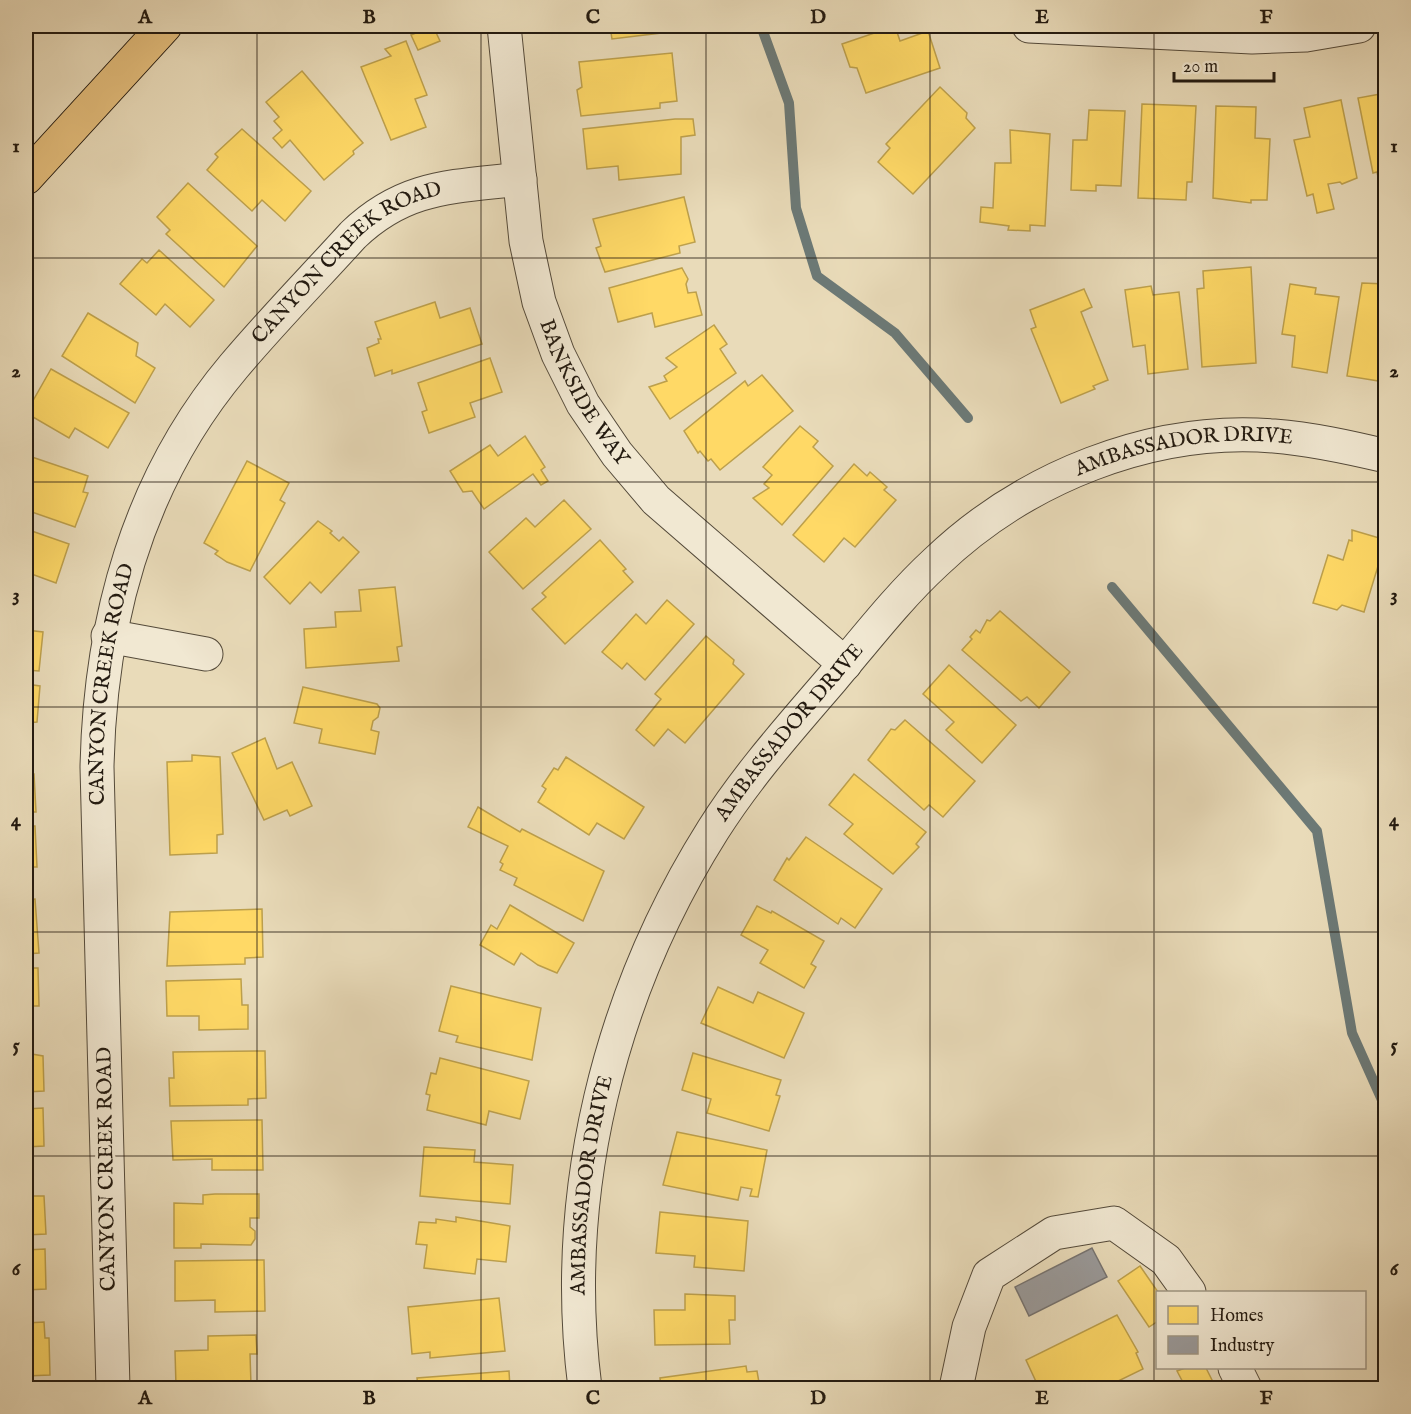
<svg xmlns="http://www.w3.org/2000/svg" width="1411" height="1414" viewBox="0 0 1411 1414" font-family="'IM FELL English',serif">
	<style>
		.homes { fill: #ffd966; stroke: #bda04c; stroke-width: 1.5 }
		.industry { fill: #999; stroke: #767370; stroke-width: 1.5 }
		.lines { fill: none; stroke-linecap: round; stroke-linejoin: round }
		.stream { stroke: #6c7976; stroke-width: 10 }
		.minor-casing { stroke: #544a3a; stroke-width: 35 }
		.major-casing { stroke: #231a10; stroke-width: 35 }
		.minor { stroke: #f1e8d2; stroke-width: 33 }
		.major { stroke: #e4be7c; stroke-width: 33 }
		.grid { fill: none; stroke: #231a10; stroke-width: 1.5; stroke-opacity: 0.55 }
		.labels { text-anchor: middle; dominant-baseline: central; stroke-width: 6; stroke-linejoin: round; paint-order: stroke }
		.street-label { font-size: 21px; fill: #231a10; stroke: #f1e8d2 }
		.neatline { fill: none; stroke: #231a10; stroke-width: 2 }
		.grid-label { font-size: 20px; text-anchor: middle; font-weight: bold; fill: #231a10 }
	</style>
	<rect width="100%" height="100%" fill="#e9dbb9"/>
	<filter id="stains"><feTurbulence type="fractalNoise" baseFrequency=".00333" numOctaves="4"/><feColorMatrix values="0 0 0 0 .2 0 0 0 0 .09 0 0 0 0 .02 0 0 0 .5 -.17"/></filter>
	<radialGradient id="worn" r=".72"><stop offset=".6" stop-color="#630" stop-opacity="0"/><stop offset="1" stop-color="#630" stop-opacity=".3"/></radialGradient>
	<!-- homes -->
	<g class="homes">
		<polygon points="433,26 440,41 418,50 411,35"/>
		<polygon points="578,26 609,26 578,29"/>
		<polygon points="610,26 660,26 661,33 612,39"/>
		<polygon points="895,26 900,41 928,31 940,68 866,93 857,68 850,67 842,44"/>
		<polygon points="406,41 427,95 415,99 426,127 391,140 361,67 391,56 385,49"/>
		<polygon points="672,53 677,101 660,103 660,108 581,116 577,90 582,87 579,62"/>
		<polygon points="302,71 363,143 353,151 354,154 324,180 290,140 282,148 273,138 282,130 274,121 279,117 266,102"/>
		<polygon points="940,87 967,113 966,118 975,128 913,194 878,162 890,148 886,144"/>
		<polygon points="1386,93 1386,191 1381,191 1377,172 1373,173 1358,98"/>
		<polygon points="1341,100 1357,178 1342,184 1340,182 1328,184 1334,209 1317,213 1313,194 1307,196 1294,140 1310,137 1304,108"/>
		<polygon points="1142,104 1196,106 1192,182 1187,182 1186,200 1138,198"/>
		<polygon points="1216,106 1256,107 1255,138 1270,139 1267,200 1251,200 1251,203 1213,198"/>
		<polygon points="1089,110 1125,111 1121,186 1096,185 1096,191 1071,190 1073,140 1087,140"/>
		<polygon points="675,119 693,119 695,135 681,137 681,174 619,180 618,166 587,169 583,129"/>
		<polygon points="242,129 311,191 285,221 262,200 252,211 207,170 218,157 215,154"/>
		<polygon points="1010,130 1050,134 1045,226 1030,225 1030,231 1008,230 1009,226 980,222 981,207 993,208 995,163 1011,163"/>
		<polygon points="188,183 257,246 224,287 166,234 170,230 157,217"/>
		<polygon points="684,197 695,242 679,246 680,253 605,272 596,248 601,246 593,219"/>
		<polygon points="159,250 214,300 190,327 165,304 156,315 120,284 142,259 147,263"/>
		<polygon points="1251,267 1256,363 1202,367 1197,289 1204,288 1203,271"/>
		<polygon points="682,268 688,279 686,284 688,293 696,292 702,315 655,327 652,313 618,322 609,288"/>
		<polygon points="1362,283 1386,284 1385,382 1347,376"/>
		<polygon points="1290,284 1316,288 1315,294 1339,297 1327,373 1292,367 1295,336 1282,334"/>
		<polygon points="1151,286 1153,295 1179,292 1188,369 1148,374 1145,345 1133,347 1125,290"/>
		<polygon points="1084,289 1092,307 1081,312 1108,380 1093,386 1095,389 1061,403 1031,329 1036,327 1030,310"/>
		<polygon points="435,302 440,318 470,308 482,344 392,374 392,370 375,376 367,348 379,343 378,339 381,339 375,322"/>
		<polygon points="88,313 138,343 136,356 155,368 135,403 62,356"/>
		<polygon points="714,325 727,344 720,349 736,373 670,419 649,387 667,381 664,376 677,367 666,358"/>
		<polygon points="490,358 502,392 470,403 475,417 429,433 422,412 427,410 418,383"/>
		<polygon points="51,369 129,413 108,448 75,428 69,438 26,413"/>
		<polygon points="762,375 793,411 720,470 711,459 708,461 700,451 698,453 684,431 745,381 748,386"/>
		<polygon points="800,426 818,441 813,447 833,466 782,525 753,498 769,488 764,484 772,475 763,467"/>
		<polygon points="525,436 545,467 541,470 548,481 541,485 533,474 484,509 472,491 463,492 450,471 490,445 498,456"/>
		<polygon points="26,455 88,476 83,492 88,493 75,527 26,510"/>
		<polygon points="247,461 289,483 280,500 285,503 250,571 227,562 215,554 218,551 204,543"/>
		<polygon points="854,464 867,476 870,472 887,487 884,490 896,500 855,547 844,538 824,562 793,535"/>
		<polygon points="564,500 591,529 523,589 489,552 526,518 535,527"/>
		<polygon points="318,521 332,531 330,533 339,541 343,537 359,552 321,593 310,582 290,604 264,577"/>
		<polygon points="26,529 69,544 56,583 26,572"/>
		<polygon points="1352,530 1386,540 1364,612 1342,605 1337,610 1313,603 1328,555 1343,560 1349,540 1352,541"/>
		<polygon points="600,540 626,569 623,571 633,582 565,644 532,609 546,597 542,593"/>
		<polygon points="395,587 402,646 397,647 399,661 306,668 304,629 336,627 335,612 361,611 359,590"/>
		<polygon points="667,600 694,624 645,680 627,663 622,669 602,652 636,614 646,624"/>
		<polygon points="1000,611 1070,672 1039,708 1027,697 1021,701 962,650 972,639 970,637 976,630 980,633 987,620 990,621"/>
		<polygon points="26,630 43,632 39,671 26,670"/>
		<polygon points="706,636 734,660 733,664 744,674 685,743 668,729 654,746 636,730 661,699 655,694"/>
		<polygon points="949,665 1016,725 982,763 946,730 954,722 923,694"/>
		<polygon points="26,684 40,686 37,722 26,723"/>
		<polygon points="303,687 377,704 380,708 378,717 373,721 371,730 379,732 375,754 319,743 322,729 294,723"/>
		<polygon points="905,720 975,781 943,817 929,805 924,810 868,760 891,729 895,730"/>
		<polygon points="265,738 277,769 292,762 312,806 290,816 287,810 264,820 232,753"/>
		<polygon points="192,755 220,757 223,834 217,835 217,853 170,855 167,762 192,761"/>
		<polygon points="566,757 644,807 624,839 597,823 589,835 538,802 546,789 542,786 554,768 558,770"/>
		<polygon points="26,759 31,759 31,774 34,774 36,812 26,812"/>
		<polygon points="854,774 926,832 916,844 919,847 893,874 844,834 853,824 829,805"/>
		<polygon points="478,807 520,832 522,829 604,871 583,921 514,885 517,878 500,870 503,864 500,862 508,846 468,827"/>
		<polygon points="26,826 35,826 37,867 26,867"/>
		<polygon points="806,837 882,889 855,928 841,918 838,924 774,880 787,858 789,860"/>
		<polygon points="35,899 39,953 26,954 26,900"/>
		<polygon points="510,905 574,943 557,973 538,965 521,953 514,965 480,945 491,925 497,929"/>
		<polygon points="757,906 771,913 772,911 824,941 811,964 816,967 804,988 760,963 768,950 741,935"/>
		<polygon points="262,909 263,957 245,958 245,964 167,966 170,912"/>
		<polygon points="26,968 38,968 39,1006 26,1006"/>
		<polygon points="241,979 242,1005 248,1005 248,1029 199,1030 199,1016 167,1016 166,981"/>
		<polygon points="451,986 541,1008 532,1060 456,1042 458,1036 439,1031"/>
		<polygon points="718,987 753,1003 758,992 804,1013 784,1058 701,1023"/>
		<polygon points="265,1051 266,1098 248,1099 248,1105 170,1106 169,1078 174,1078 173,1052"/>
		<polygon points="26,1053 43,1056 44,1091 26,1092"/>
		<polygon points="693,1053 781,1080 776,1095 780,1096 769,1131 707,1113 711,1099 682,1090"/>
		<polygon points="440,1058 529,1081 520,1119 489,1111 486,1125 427,1110 430,1095 426,1094 431,1073 436,1074"/>
		<polygon points="43,1108 44,1146 26,1147 26,1109"/>
		<polygon points="262,1120 263,1170 212,1170 212,1159 173,1160 171,1121"/>
		<polygon points="677,1132 767,1150 758,1197 750,1196 752,1189 741,1187 738,1200 663,1185"/>
		<polygon points="424,1147 475,1150 474,1162 513,1165 510,1204 420,1196"/>
		<polygon points="215,1194 259,1194 259,1218 250,1218 250,1227 255,1231 255,1239 251,1245 201,1244 201,1248 174,1248 174,1203 203,1204 203,1195"/>
		<polygon points="26,1196 44,1196 46,1234 26,1235"/>
		<polygon points="660,1212 748,1221 744,1271 694,1267 695,1256 656,1253"/>
		<polygon points="456,1217 510,1226 506,1262 477,1259 475,1274 424,1268 427,1245 416,1244 419,1222 436,1223 436,1219 456,1222"/>
		<polygon points="45,1249 46,1289 26,1290 26,1250"/>
		<polygon points="264,1260 265,1311 215,1312 215,1300 175,1301 175,1261"/>
		<polygon points="1140,1266 1158,1292 1158,1321 1149,1327 1118,1281"/>
		<polygon points="685,1294 735,1296 735,1320 729,1320 730,1344 655,1345 654,1310 685,1310"/>
		<polygon points="499,1298 505,1351 430,1358 430,1352 412,1354 408,1307"/>
		<polygon points="1117,1315 1138,1352 1136,1353 1143,1369 1104,1388 1039,1388 1026,1360"/>
		<polygon points="44,1322 45,1338 49,1338 50,1375 26,1376 26,1323"/>
		<polygon points="256,1335 257,1354 250,1354 251,1385 176,1386 175,1351 208,1350 208,1336"/>
		<polygon points="746,1366 747,1372 757,1371 760,1388 661,1388 660,1378"/>
		<polygon points="1185,1368 1206,1368 1216,1388 1186,1388 1177,1371"/>
		<polygon points="509,1371 510,1388 418,1388 417,1378"/>
	</g>
	<!-- industry -->
	<polygon class="industry" points="1092,1248 1107,1277 1029,1316 1015,1287"/>
	<g class="lines">
		<!-- stream -->
		<g class="stream">
			<polyline points="761,26 789,103 796,208 817,276 895,333 968,418"/>
			<polyline points="1112,587 1317,831 1352,1033 1386,1109"/>
		</g>
		<defs>
			<g id="minor">
				<path id="s1" d="M504 26 526 241 539 302 558 354 583 404 617 454 656 500 845 664"/>
				<polyline points="1029,26 1252,37 1306,35 1359,26"/>
				<polyline points="108,636 206,654"/>
				<polyline points="1235,1368 1245,1388"/>
				<path id="s2" d="M113 1388 97 767C100 622 138 480 234 366 272 321 313 279 353 235 405 185 453 187 520 179"/>
				<path id="s3" d="M585 1388C560 1194 609 995 713 830 747 776 790 728 832 679 865 640 898 597 936 562 1024 478 1151 426 1274 436 1312 439 1348 447 1386 456"/>
				<polyline points="956,1388 969,1327 989,1275 1054,1233 1114,1223 1166,1260 1189,1292"/>
			</g>
			<polyline id="major" points="26,178 165,26"/>
		</defs>
		<!-- minor casing -->
		<use href="#minor" class="minor-casing"/>
		<!-- major casing -->
		<use href="#major" class="major-casing"/>
		<!-- minor -->
		<use href="#minor" class="minor"/>
		<!-- major -->
		<use href="#major" class="major"/>
	</g>
	<!-- grid -->
	<path class="grid" d="M257 26V1388M481 26V1388M706 26V1388M930 26V1388M1154 26V1388M26 258H1386M26 482H1386M26 707H1386M26 932H1386M26 1156H1386"/>
	<g class="labels">
		<!-- street labels -->
		<g class="street-label">
			<text stroke="none"><textPath href="#s2" startOffset="1209">CANYON CREEK ROAD</textPath></text>
			<text stroke="none"><textPath href="#s1" startOffset="380">BANKSIDE WAY</textPath></text>
			<text stroke="none"><textPath href="#s3" startOffset="1212">AMBASSADOR DRIVE</textPath></text>
			<text stroke="none"><textPath href="#s2" startOffset="705">CANYON CREEK ROAD</textPath></text>
			<text stroke="none"><textPath href="#s3" startOffset="708">AMBASSADOR DRIVE</textPath></text>
			<text transform="translate(107 1169) rotate(-91)">CANYON CREEK ROAD</text>
			<text stroke="none"><textPath href="#s3" startOffset="204">AMBASSADOR DRIVE</textPath></text>
		</g>
	</g>
	<!-- margin -->
	<rect width="1411" height="1414" fill="none" stroke="#e9dbb9" stroke-width="66"/>
	<!-- legend -->
	<rect x="1156" y="1291" width="210" height="78" fill="#f1e8d2" stroke="#9f9684" stroke-width="1.5"/>
	<rect x="1168" y="1306" width="30" height="18" fill="#ffd966" stroke="#9f9684" stroke-width="1.5"/>
	<text x="1210" y="1321" font-size="18" fill="#231a10">Homes</text>
	<rect x="1168" y="1336" width="30" height="18" fill="#999999" stroke="#9f9684" stroke-width="1.5"/>
	<text x="1210" y="1351" font-size="18" fill="#231a10">Industry</text>
	<!-- scale -->
	<path d="M1174 72v9h100v-9" fill="none" stroke="#231a10" stroke-width="3"/>
	<text x="1183" y="72" font-size="18" fill="#231a10" stroke="#f1e8d2" stroke-width="4.5" paint-order="stroke">20 m</text>
	<rect x="33" y="33" width="1345" height="1348" class="neatline"/>
	<g class="grid-label">
		<text x="145" y="23">A</text>
		<text x="369" y="23">B</text>
		<text x="593" y="23">C</text>
		<text x="818" y="23">D</text>
		<text x="1042" y="23">E</text>
		<text x="1266" y="23">F</text>
		<text x="16" y="152">1</text>
		<text x="1394" y="152">1</text>
		<text x="16" y="377">2</text>
		<text x="1394" y="377">2</text>
		<text x="16" y="601">3</text>
		<text x="1394" y="601">3</text>
		<text x="16" y="826">4</text>
		<text x="1394" y="826">4</text>
		<text x="16" y="1051">5</text>
		<text x="1394" y="1051">5</text>
		<text x="16" y="1275">6</text>
		<text x="1394" y="1275">6</text>
		<text x="145" y="1404">A</text>
		<text x="369" y="1404">B</text>
		<text x="593" y="1404">C</text>
		<text x="818" y="1404">D</text>
		<text x="1042" y="1404">E</text>
		<text x="1266" y="1404">F</text>
	</g>
	<rect width="100%" height="100%" filter="url(#stains)"/>
	<rect width="100%" height="100%" fill="url(#worn)"/>
</svg>
